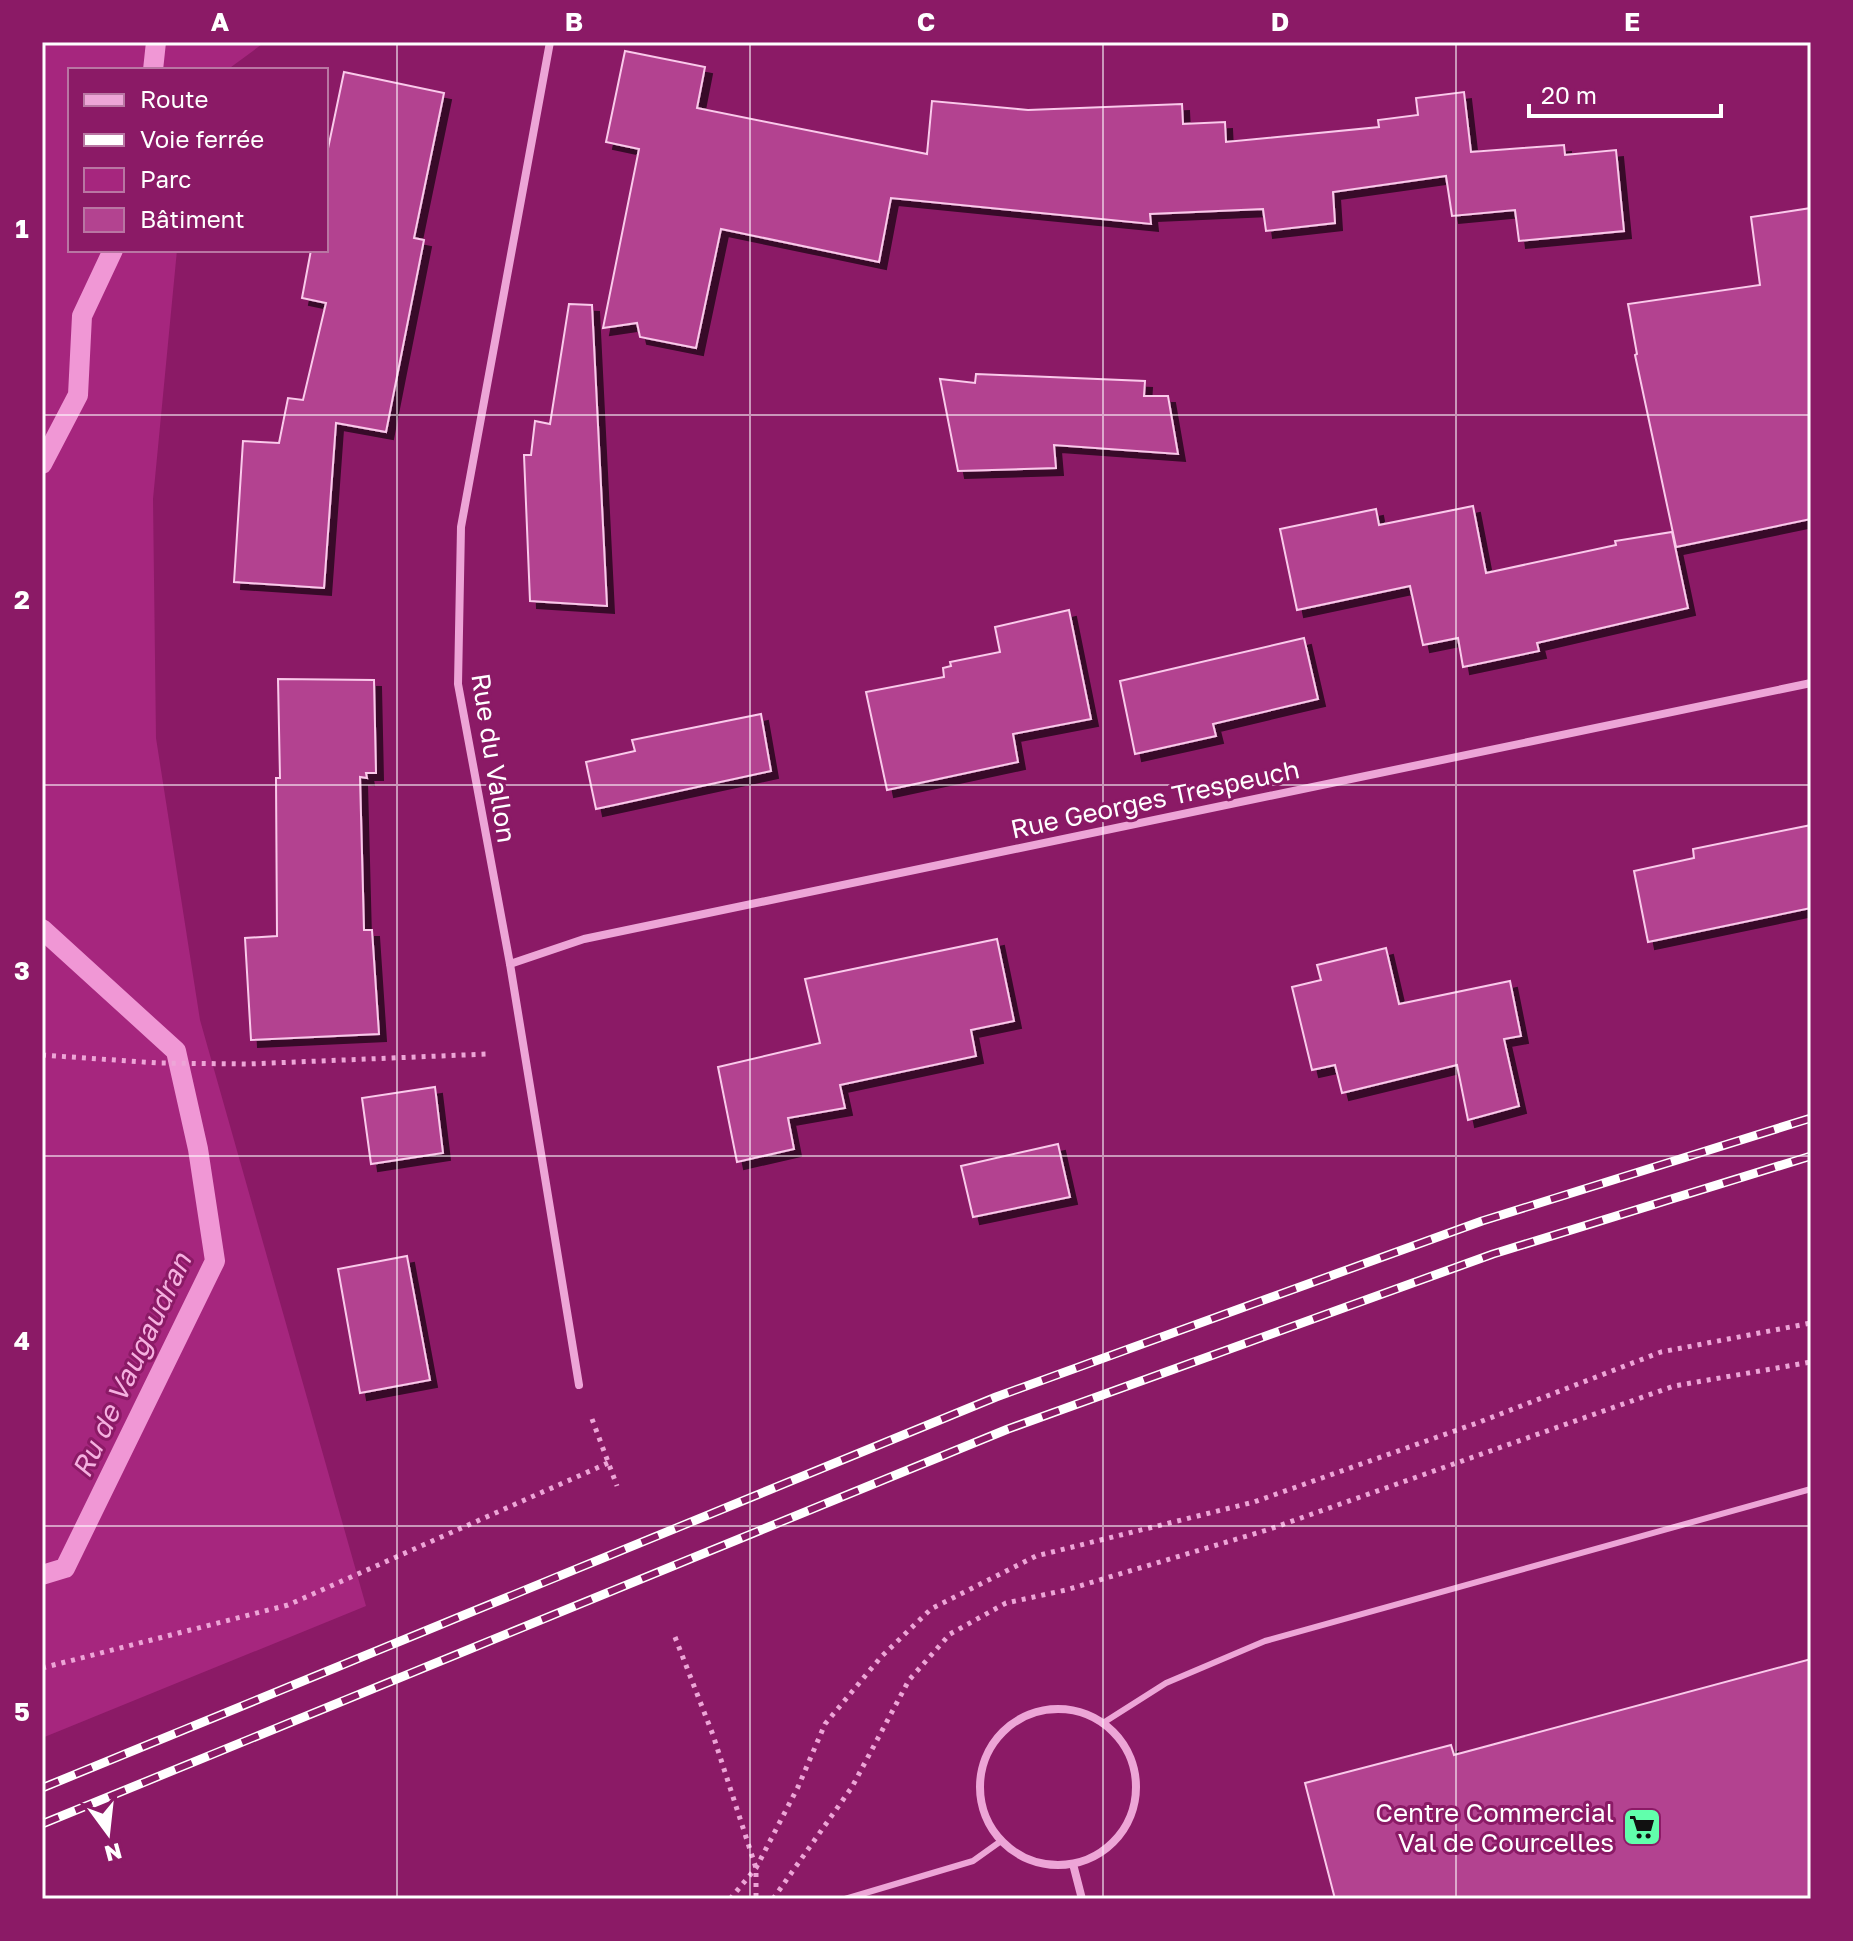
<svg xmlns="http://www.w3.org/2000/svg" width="1853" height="1941" viewBox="0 0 1853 1941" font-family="'Golos Text',sans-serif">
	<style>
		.green { fill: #a6267e }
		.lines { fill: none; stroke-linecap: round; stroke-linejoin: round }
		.stream { stroke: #f097d5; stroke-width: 20 }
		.building { fill: #b34390; stroke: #facaeb; stroke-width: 2; filter: url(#shadow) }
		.path { stroke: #eda5d7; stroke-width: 5; stroke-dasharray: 4 6; stroke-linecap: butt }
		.service { stroke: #eda5d7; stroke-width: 6 }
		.minor { stroke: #eda5d7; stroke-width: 8 }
		.rail-casing { stroke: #fff; stroke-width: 9 }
		.rail { stroke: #8b1a66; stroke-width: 6; stroke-dasharray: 18; stroke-linecap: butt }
		.grid { fill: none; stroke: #fff; stroke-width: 2; stroke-opacity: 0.55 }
		.labels { text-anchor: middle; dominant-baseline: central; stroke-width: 6; stroke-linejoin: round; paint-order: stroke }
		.street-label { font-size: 26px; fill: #fff; stroke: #8b1a66 }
		.poi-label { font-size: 26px; fill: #fff; stroke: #8b1a66; text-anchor: end }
		.water-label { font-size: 28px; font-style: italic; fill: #f5b0e0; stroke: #8b1a66 }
		.neatline { fill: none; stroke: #fff; stroke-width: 3 }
		.grid-label { font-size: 26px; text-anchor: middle; font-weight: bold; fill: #fff }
	</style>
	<defs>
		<filter id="shadow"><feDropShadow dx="7" dy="7" stdDeviation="0" flood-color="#0009"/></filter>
	</defs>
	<rect width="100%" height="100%" fill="#8b1a66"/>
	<!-- green -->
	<polygon class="green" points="42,42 265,42 227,70 70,70 70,250 177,250 153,499 156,738 200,1020 366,1606 42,1738"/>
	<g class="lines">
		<!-- stream -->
		<g class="stream">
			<polyline points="153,70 156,42"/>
			<polyline points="42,464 78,395 82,316 113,250"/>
			<polyline points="42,929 176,1051 198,1149 215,1261 65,1568 42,1575"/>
		</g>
	</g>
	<!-- building -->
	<g class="building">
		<polygon points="625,51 705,67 697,108 927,154 932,101 1028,110 1182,104 1183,124 1225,122 1226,142 1379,127 1378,120 1418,115 1416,98 1464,92 1471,152 1564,145 1565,155 1616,150 1624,231 1519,241 1515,210 1452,216 1446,176 1333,192 1335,223 1266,231 1263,209 1150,214 1151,224 891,198 879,262 721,229 696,348 640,337 637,323 603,328 639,149 606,142"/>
		<polygon points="344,72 444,93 414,238 424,240 386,432 336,423 324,588 234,582 243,441 279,443 288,398 303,400 326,303 302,298 311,250 326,250 326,158"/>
		<polygon points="1811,208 1811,519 1676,547 1635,355 1637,354 1628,304 1760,285 1751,217"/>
		<polygon points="569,304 592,305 607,606 530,601 524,455 531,455 535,421 550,424"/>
		<polygon points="976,374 1145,381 1144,396 1168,396 1178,454 1054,445 1056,468 958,471 940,379 975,383"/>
		<polygon points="1473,506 1486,573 1616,545 1615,541 1672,532 1688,608 1537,643 1539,651 1463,667 1458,638 1423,645 1410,586 1297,610 1280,529 1376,509 1379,525"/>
		<polygon points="1069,610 1091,719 1013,734 1018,762 887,790 866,692 944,677 943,668 951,666 950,662 1000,652 995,627"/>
		<polygon points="1304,638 1318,699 1213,724 1216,736 1135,754 1120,681"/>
		<polygon points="278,679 374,680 376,773 366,773 367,778 360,777 364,930 372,930 379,1034 251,1040 245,938 277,936 276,778 280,778"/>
		<polygon points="761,714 771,771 596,809 586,762 635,751 632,740"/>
		<polygon points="1811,825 1811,908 1648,942 1634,871 1694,858 1693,849"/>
		<polygon points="997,939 1014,1021 971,1030 976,1056 840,1085 845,1108 788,1118 794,1149 737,1162 718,1067 820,1043 805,979"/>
		<polygon points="1386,948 1399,1004 1510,981 1521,1036 1504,1039 1519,1106 1468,1120 1457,1065 1342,1093 1335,1065 1312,1070 1292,987 1321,980 1317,965"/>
		<polygon points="435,1087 443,1153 371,1164 362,1098"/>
		<polygon points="1058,1144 1070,1197 973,1217 961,1166"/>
		<polygon points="407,1256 430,1380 360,1393 338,1269"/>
		<polygon points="1811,1659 1811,1899 1335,1899 1305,1783 1451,1745 1454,1755"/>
	</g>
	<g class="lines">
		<!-- path -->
		<g class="path">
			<polyline points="42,1055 158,1063 247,1064 488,1054"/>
			<polyline points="592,1419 617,1486"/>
			<polyline points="675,1637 713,1735 756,1868 756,1899"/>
			<polyline points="42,1668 288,1605 608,1463"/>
			<polyline points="730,1899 756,1868 798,1787 825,1724 881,1657 931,1609 1036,1556 1254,1502 1477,1423 1661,1352 1811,1323"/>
			<polyline points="773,1899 852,1787 909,1680 950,1634 1006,1603 1066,1590 1267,1530 1674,1386 1811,1362"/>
		</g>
		<!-- service -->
		<g class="service">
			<polyline points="1103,1723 1166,1683 1265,1641 1811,1489"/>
			<polyline points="845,1899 973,1861 1001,1841"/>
		</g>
		<!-- minor -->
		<g class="minor">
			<polyline points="550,42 461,527 458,684 510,964 579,1385"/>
			<polyline points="510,964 584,939 1811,683"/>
			<circle cx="1058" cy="1787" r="78"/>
			<polyline points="1073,1864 1082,1899"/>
		</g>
		<defs>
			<g id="rail">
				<polyline points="42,1788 996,1397 1482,1221 1811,1118"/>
				<polyline points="42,1824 1008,1429 1493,1254 1811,1156"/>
			</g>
		</defs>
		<!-- rail casing -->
		<use href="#rail" class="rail-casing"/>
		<!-- rail -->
		<use href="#rail" class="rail"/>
	</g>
	<!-- grid -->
	<path class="grid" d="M397 42V1899M750 42V1899M1103 42V1899M1456 42V1899M42 415H1811M42 785H1811M42 1156H1811M42 1526H1811"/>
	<!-- icons -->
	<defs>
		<symbol id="supermarket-square" viewBox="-11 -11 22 22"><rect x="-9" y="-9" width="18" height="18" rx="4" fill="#61ffac" stroke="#8b1a66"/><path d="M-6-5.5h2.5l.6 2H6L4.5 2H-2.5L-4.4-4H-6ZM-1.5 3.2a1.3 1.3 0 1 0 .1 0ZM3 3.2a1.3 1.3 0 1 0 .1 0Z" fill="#111"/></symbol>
	</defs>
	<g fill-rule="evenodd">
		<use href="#supermarket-square" x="1620" y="1805" width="44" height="44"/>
	</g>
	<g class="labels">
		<!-- street labels -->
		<g class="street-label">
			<text transform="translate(494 758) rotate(81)">Rue du Vallon</text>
			<text transform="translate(1155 799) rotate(-12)">Rue Georges Trespeuch</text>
		</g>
		<!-- poi labels -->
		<g class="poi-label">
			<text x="1614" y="1812">Centre Commercial<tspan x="1614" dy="30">Val de Courcelles</tspan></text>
		</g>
		<!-- water labels -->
		<g class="water-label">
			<text transform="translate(131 1365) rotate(-65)">Ru de Vaugaudran</text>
		</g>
	</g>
	<!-- border -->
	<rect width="1853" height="1941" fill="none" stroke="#8b1a66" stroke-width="88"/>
	<!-- legend -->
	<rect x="68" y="68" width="260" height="184" fill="#8b1a66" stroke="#b976a3" stroke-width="2"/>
	<rect x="84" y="94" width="40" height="12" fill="#eda5d7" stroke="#b976a3" stroke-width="2"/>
	<text x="140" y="108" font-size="24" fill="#ffffff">Route</text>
	<rect x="84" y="134" width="40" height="12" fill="#ffffff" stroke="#b976a3" stroke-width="2"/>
	<text x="140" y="148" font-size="24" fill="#ffffff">Voie ferrée</text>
	<rect x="84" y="168" width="40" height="24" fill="#a6267e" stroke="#b976a3" stroke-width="2"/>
	<text x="140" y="188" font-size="24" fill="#ffffff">Parc</text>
	<rect x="84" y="208" width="40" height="24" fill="#b34390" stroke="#b976a3" stroke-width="2"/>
	<text x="140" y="228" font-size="24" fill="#ffffff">Bâtiment</text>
	<!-- north arrow -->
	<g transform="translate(108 1833) rotate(165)" stroke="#8b1a66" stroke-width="6" paint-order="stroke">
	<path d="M0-6L14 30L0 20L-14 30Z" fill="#ffffff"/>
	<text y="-12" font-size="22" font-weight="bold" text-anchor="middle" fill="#ffffff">N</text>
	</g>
	<!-- scale -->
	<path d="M1529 104v12h192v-12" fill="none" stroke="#ffffff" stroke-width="4"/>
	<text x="1541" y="104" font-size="24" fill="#ffffff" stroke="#8b1a66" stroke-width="6" paint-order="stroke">20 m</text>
	<rect x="44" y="44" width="1765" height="1853" class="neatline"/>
	<g class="grid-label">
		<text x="220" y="31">A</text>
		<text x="574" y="31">B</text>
		<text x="926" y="31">C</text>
		<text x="1280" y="31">D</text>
		<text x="1632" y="31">E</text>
		<text x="22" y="238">1</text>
		<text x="22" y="609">2</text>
		<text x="22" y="980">3</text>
		<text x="22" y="1350">4</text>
		<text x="22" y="1721">5</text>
	</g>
</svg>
